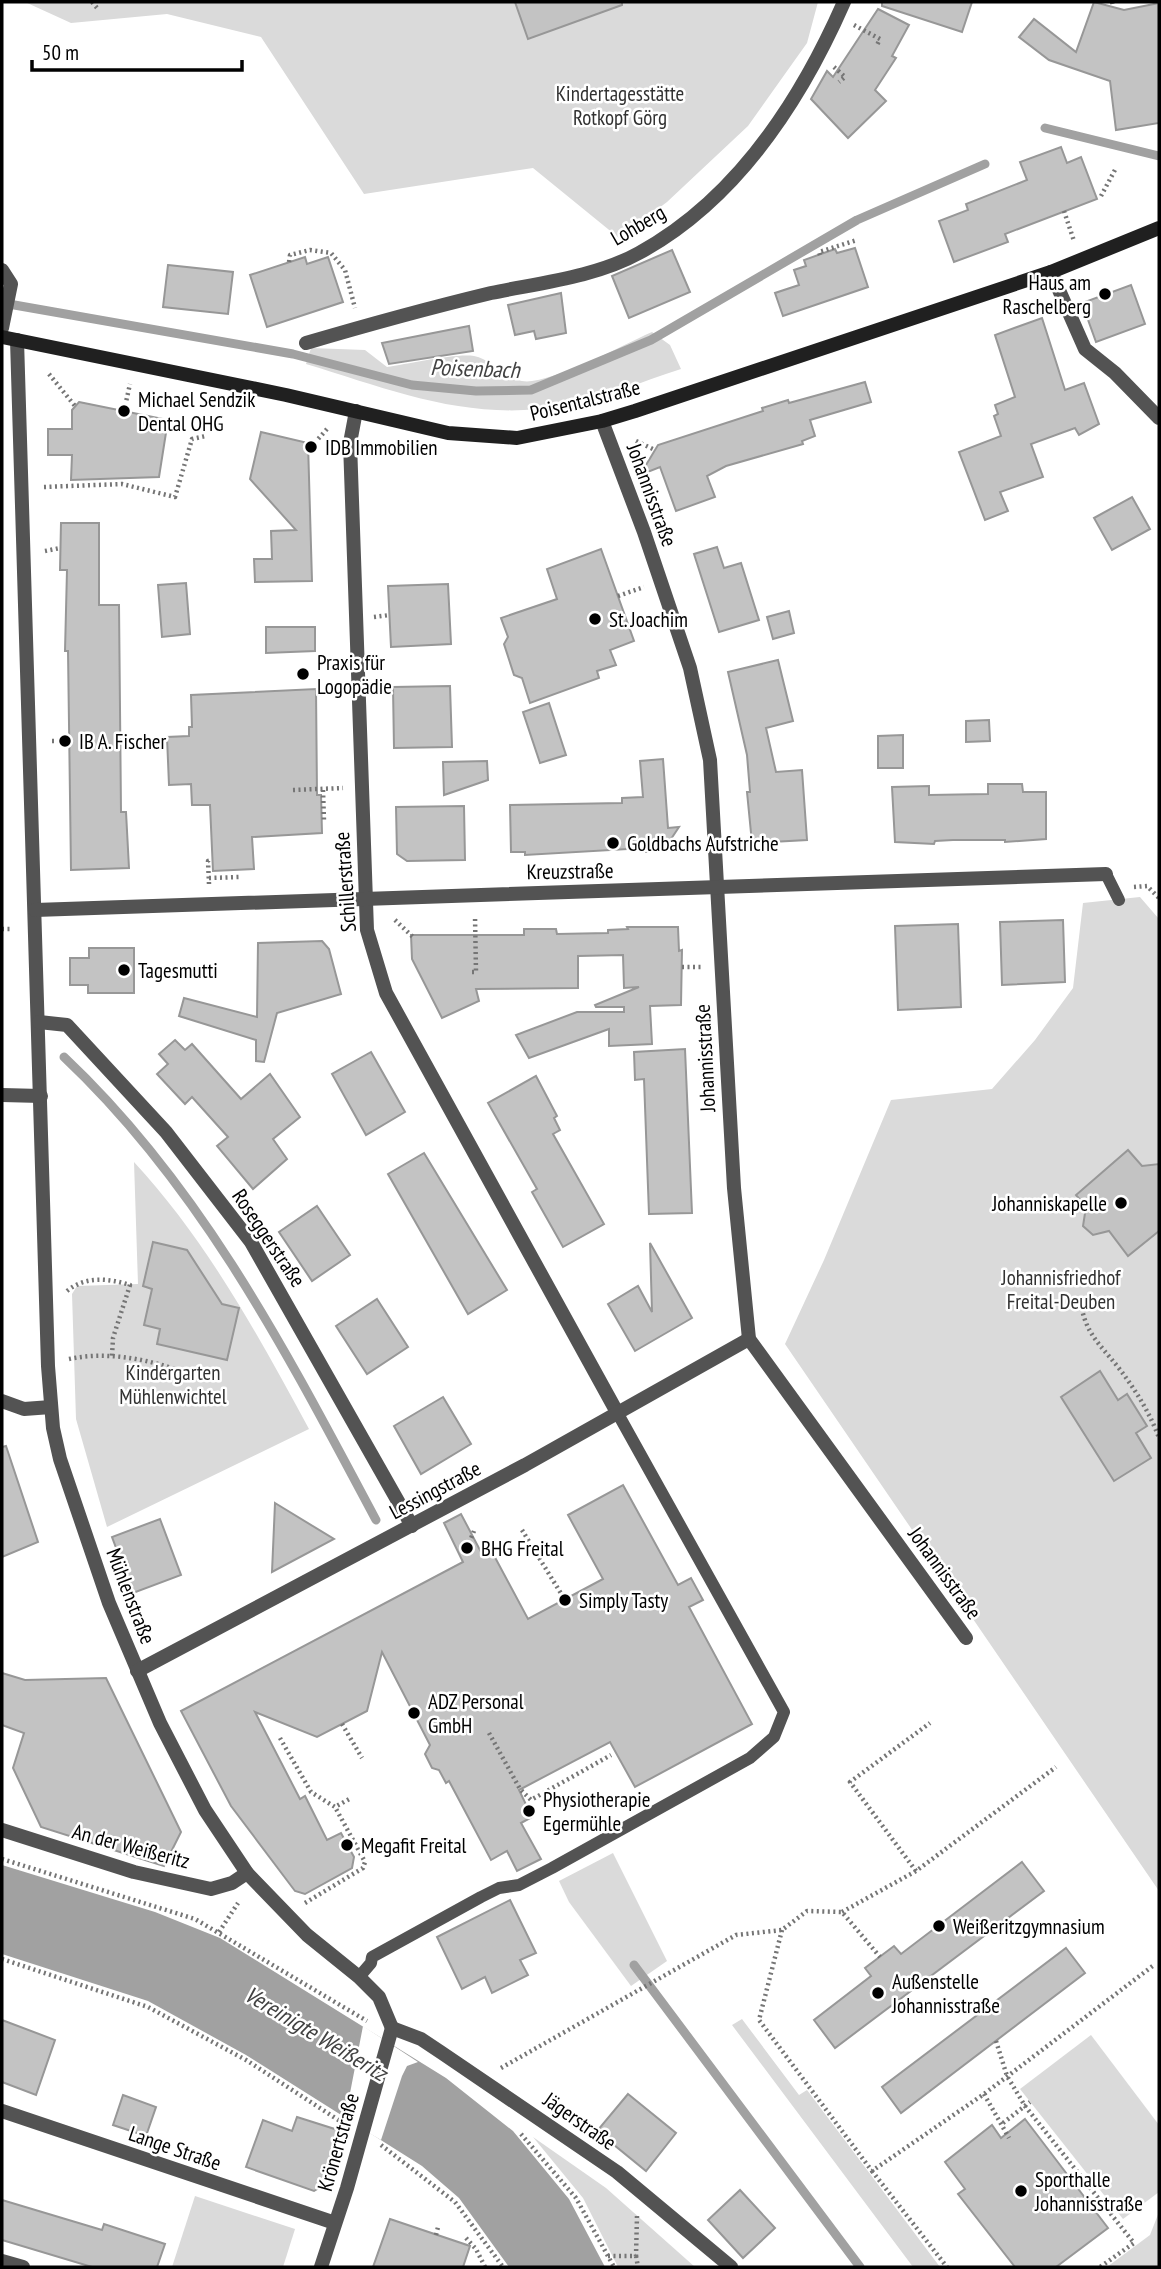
<svg xmlns="http://www.w3.org/2000/svg" width="1161" height="2269" viewBox="0 0 1161 2269" font-family="'PT Sans Narrow',sans-serif">
	<style>
		.green { fill: #dadada }
		.water { fill: #a1a1a1 }
		.pier { fill: #fff }
		.lines { fill: none; stroke-linecap: round; stroke-linejoin: round }
		.stream { stroke: #a1a1a1; stroke-width: 9 }
		.building { fill: #c3c3c3; stroke: #979797; stroke-width: 2 }
		.path { stroke: #757575; stroke-width: 4.5; stroke-dasharray: 2 3.5; stroke-linecap: butt }
		.lane { stroke: #535353; stroke-width: 12 }
		.street { stroke: #535353; stroke-width: 14 }
		.secondary { stroke: #202020; stroke-width: 14 }
		.poi-dot { fill: #000; stroke: #fff; stroke-width: 2.5 }
		.labels { text-anchor: middle; dominant-baseline: central; stroke-width: 5; stroke-linejoin: round; paint-order: stroke }
		.park-label { font-size: 21px; fill: #313131; stroke: #fff }
		.street-label { font-size: 21px; fill: #000; stroke: #fff }
		.poi-label { font-size: 21px; fill: #000; stroke: #fff; text-anchor: start }
		.water-label { font-size: 23px; font-style: italic; fill: #424242; stroke: #fff }
	</style>
	<rect width="100%" height="100%" fill="#fff"/>
	<!-- green -->
	<g class="green">
		<polygon points="25,2 818,2 807,43 748,126 667,202 619,238 533,168 364,194 261,37 167,14 71,23"/>
		<path d="M652 332 670 345 681 369C643 381 602 399 563 406 468 422 395 391 306 364L311 348 365 350 387 367C408 364 456 353 474 356 494 359 507 385 532 381 570 375 616 348 652 332Z"/>
		<polygon points="1140,897 1159,919 1159,1891 785,1344 824,1260 891,1100 992,1089 1035,1040 1073,988 1083,903"/>
		<path d="M134 1162C207 1241 258 1335 309 1429L107 1527 76 1419 72 1294 77 1286 138 1284Z"/>
		<polygon points="613,1853 667,1961 631,1986 569,1902 559,1881"/>
		<polygon points="742,2019 799,2095 807,2090 940,2267 913,2267 732,2025"/>
		<polygon points="1091,2035 1159,2125 1159,2192 1123,2219 1020,2089"/>
		<polygon points="533,2137 606,2188 695,2267 618,2267 583,2198"/>
		<polygon points="195,2196 295,2229 283,2267 172,2267"/>
		<polygon points="1159,2212 1159,2267 1107,2267 1150,2235"/>
	</g>
	<!-- water -->
	<polygon class="water" points="2,1865 155,1912 220,1938 446,2078 513,2131 569,2199 605,2267 509,2267 459,2198 422,2166 246,2055 148,2001 2,1954"/>
	<!-- pier -->
	<polygon class="pier" points="363,2026 418,2062 407,2066 402,2076 381,2140 345,2119"/>
	<g class="lines">
		<!-- stream -->
		<g class="stream">
			<polyline points="1045,128 1159,156"/>
			<polyline points="3,303 293,354 412,385 476,391 531,390 651,340 857,220 985,164"/>
			<path d="M64 1057C202 1187 288 1355 376 1520"/>
			<polyline points="634,1965 860,2267"/>
		</g>
	</g>
	<!-- building -->
	<g class="building">
		<polygon points="515,2 622,2 622,5 528,39"/>
		<polygon points="882,2 972,2 962,32 882,6"/>
		<polygon points="1094,2 1124,10 1159,3 1159,123 1116,130 1110,81 1049,60 1019,37 1034,19 1076,52"/>
		<polygon points="878,9 909,25 892,56 896,58 875,90 886,101 848,138 811,99 827,71 833,77"/>
		<polygon points="1061,147 1067,163 1081,157 1097,199 1005,234 1008,242 954,262 939,221 968,210 966,204 1027,180 1020,162"/>
		<polygon points="855,248 868,287 783,316 775,293 799,285 794,270 806,266 804,260 835,249 837,253"/>
		<polygon points="672,250 690,292 629,318 612,276"/>
		<polygon points="305,257 307,264 328,257 343,302 267,327 250,275"/>
		<polygon points="168,265 233,272 228,314 163,307"/>
		<polygon points="1131,285 1145,324 1096,342 1082,303"/>
		<polygon points="561,293 566,333 536,339 534,331 515,335 508,305"/>
		<polygon points="1042,318 1065,390 1084,383 1099,424 1079,435 1075,428 1031,444 1043,477 1000,492 1008,511 985,520 959,452 1001,436 994,416 998,414 995,405 1015,397 995,335"/>
		<polygon points="469,326 473,351 389,364 382,343"/>
		<polygon points="865,382 871,402 810,420 815,436 802,441 803,444 726,466 707,476 715,497 676,511 660,467 640,475 658,445 763,411 762,408 788,400 789,403"/>
		<polygon points="79,402 168,420 159,477 71,480 72,455 48,455 48,429 72,429 72,410"/>
		<polygon points="261,432 308,443 312,581 255,582 254,559 272,559 271,531 296,530 250,479"/>
		<polygon points="1132,497 1150,529 1112,550 1094,518"/>
		<polygon points="61,523 99,523 99,605 119,605 121,812 126,812 129,868 71,870 68,651 65,651 67,570 60,570"/>
		<polygon points="717,547 724,568 741,563 759,620 719,632 694,554"/>
		<polygon points="601,549 634,641 610,650 616,665 597,671 599,678 530,703 522,678 514,675 504,644 508,637 501,618 557,599 547,569"/>
		<polygon points="186,583 190,634 162,637 158,585"/>
		<polygon points="448,584 451,644 391,647 388,586"/>
		<polygon points="789,611 794,633 773,639 767,617"/>
		<polygon points="266,627 315,627 315,651 266,653"/>
		<polygon points="778,660 793,721 766,728 776,772 802,770 807,840 752,843 747,792 750,792 747,755 728,672"/>
		<polygon points="450,686 452,747 394,748 393,687"/>
		<polygon points="316,689 317,795 321,795 322,833 252,837 254,869 213,871 210,805 192,805 191,784 169,785 167,737 189,736 189,727 192,727 191,695"/>
		<polygon points="549,703 566,755 540,763 523,712"/>
		<polygon points="989,720 990,741 966,742 966,721"/>
		<polygon points="903,735 903,768 878,768 878,736"/>
		<polygon points="663,759 668,828 679,827 663,851 646,852 645,848 525,855 525,852 511,852 510,805 622,803 622,798 643,797 640,761"/>
		<polygon points="487,761 488,780 444,795 443,762"/>
		<polygon points="988,784 1022,784 1023,792 1046,792 1046,839 1005,842 1005,840 953,840 935,841 934,844 895,842 892,787 929,786 929,795 988,794"/>
		<polygon points="464,806 465,860 407,861 397,854 396,807"/>
		<polygon points="1063,920 1065,982 1002,985 1000,922"/>
		<polygon points="958,924 961,1007 898,1010 895,926"/>
		<polygon points="627,927 678,927 679,951 682,950 681,1005 650,1006 652,1044 609,1046 609,1029 529,1058 516,1035 577,1012 624,1012 624,1007 596,1007 595,1005 639,987 624,988 623,955 578,956 578,988 476,989 479,1001 442,1018 412,959 411,935 524,935 524,929 556,929 557,934 608,933 608,930 628,929"/>
		<polygon points="322,941 329,949 341,994 277,1013 264,1062 256,1061 256,1040 179,1016 184,998 257,1017 258,943"/>
		<polygon points="89,948 134,948 134,993 88,993 88,985 70,985 70,958 89,958"/>
		<polygon points="175,1040 185,1050 192,1044 241,1099 270,1074 300,1117 273,1139 287,1159 253,1189 217,1146 228,1137 192,1097 185,1104 157,1074 168,1064 159,1054"/>
		<polygon points="685,1049 692,1213 649,1214 644,1079 635,1080 634,1052"/>
		<polygon points="371,1052 405,1112 366,1135 332,1074"/>
		<polygon points="536,1076 557,1116 554,1118 560,1130 553,1134 604,1224 563,1247 532,1192 537,1189 488,1103"/>
		<polygon points="1128,1150 1142,1166 1159,1164 1159,1231 1128,1256 1109,1231 1093,1235 1083,1226 1086,1207 1076,1195"/>
		<polygon points="424,1153 507,1290 468,1314 388,1174"/>
		<polygon points="317,1206 350,1255 312,1281 279,1232"/>
		<polygon points="153,1242 187,1250 222,1304 239,1308 227,1360 157,1344 160,1329 144,1325 152,1289 143,1286"/>
		<polygon points="650,1243 692,1318 635,1351 608,1304 638,1286 652,1312"/>
		<polygon points="377,1299 408,1347 367,1374 336,1326"/>
		<polygon points="1100,1371 1118,1400 1127,1394 1147,1426 1136,1433 1151,1458 1114,1481 1061,1397"/>
		<polygon points="443,1397 471,1444 421,1474 394,1426"/>
		<polygon points="6,1446 38,1542 2,1557 2,1447"/>
		<polygon points="623,1485 678,1585 691,1578 703,1600 689,1607 752,1724 635,1787 610,1742 519,1790 532,1817 521,1823 541,1859 517,1871 507,1851 491,1860 449,1781 446,1783 439,1770 432,1768 425,1754 430,1745 382,1652 367,1711 317,1737 255,1712 300,1799 305,1796 327,1840 341,1833 354,1857 352,1868 305,1894 295,1891 231,1806 181,1711 463,1562 444,1523 461,1514 481,1552 490,1548 528,1619 603,1579 568,1515"/>
		<polygon points="275,1503 334,1539 272,1572"/>
		<polygon points="160,1519 181,1575 133,1593 112,1537"/>
		<polygon points="2,1673 25,1680 106,1678 181,1832 164,1866 41,1827 13,1768 24,1733 2,1725"/>
		<polygon points="1022,1862 1044,1891 835,2048 814,2020 871,1976 865,1968 894,1946 901,1954"/>
		<polygon points="510,1900 536,1953 520,1960 528,1975 492,1993 485,1977 462,1989 437,1937"/>
		<polygon points="1066,1948 1085,1973 901,2113 882,2087"/>
		<polygon points="2,2020 55,2040 36,2095 2,2082"/>
		<polygon points="628,2094 676,2133 646,2171 597,2131"/>
		<polygon points="123,2095 156,2107 146,2136 113,2125"/>
		<polygon points="297,2117 341,2131 322,2186 314,2191 246,2167 263,2120 292,2131"/>
		<polygon points="1025,2119 1108,2228 1056,2267 1015,2267 958,2194 965,2189 945,2162 992,2125 1001,2138"/>
		<polygon points="740,2190 775,2228 743,2258 708,2220"/>
		<polygon points="2,2200 102,2230 104,2224 165,2244 157,2267 92,2267 2,2240"/>
		<polygon points="390,2219 470,2246 463,2267 373,2267"/>
	</g>
	<g class="lines">
		<!-- path -->
		<g class="path">
			<polyline points="92,2 98,9"/>
			<polyline points="1112,2 1113,6"/>
			<polyline points="854,25 880,39 877,45"/>
			<polyline points="834,67 845,77 839,82"/>
			<polyline points="1101,196 1116,168"/>
			<polyline points="1064,211 1074,241"/>
			<polyline points="820,255 819,252 857,240"/>
			<polyline points="289,262 290,255 310,250 331,253 345,270 355,308"/>
			<polyline points="49,374 75,406"/>
			<polyline points="124,411 130,384"/>
			<polyline points="636,441 655,450"/>
			<polyline points="311,447 327,429"/>
			<polyline points="44,487 122,484 175,497 192,439 206,436"/>
			<polyline points="45,551 60,548"/>
			<polyline points="618,596 644,587"/>
			<polyline points="374,617 390,615"/>
			<polyline points="52,741 65,741"/>
			<polyline points="293,790 343,788"/>
			<polyline points="323,790 324,821"/>
			<polyline points="209,878 239,877"/>
			<polyline points="209,884 208,861 212,860"/>
			<polyline points="1134,887 1147,886 1159,898"/>
			<polyline points="395,920 414,938"/>
			<polyline points="2,929 12,929"/>
			<polyline points="682,967 702,967"/>
			<polyline points="472,972 476,972 475,916"/>
			<path d="M67 1291C85 1276 108 1278 130 1285L113 1338 112 1356"/>
			<path d="M1080 1297C1084 1332 1097 1341 1118 1367 1135 1389 1150 1413 1159 1438"/>
			<path d="M69 1359C107 1351 148 1359 183 1372"/>
			<polyline points="522,1530 565,1600"/>
			<polyline points="467,1548 474,1531"/>
			<polyline points="342,1724 362,1758"/>
			<polyline points="489,1733 520,1789 531,1800 611,1755"/>
			<polyline points="280,1738 311,1792 335,1807 351,1798"/>
			<polyline points="2,1859 195,1919 367,2021"/>
			<polyline points="916,1871 850,1782 930,1723"/>
			<polyline points="305,1903 363,1868 365,1862 335,1807"/>
			<polyline points="842,1912 916,1871 1056,1767"/>
			<polyline points="782,1930 759,2020 872,2171 984,2094 1154,1965"/>
			<polyline points="219,1932 238,1903"/>
			<polyline points="2,1959 148,2007 246,2060 346,2125"/>
			<polyline points="996,2041 1007,2076 1025,2106 1134,2243 1100,2267"/>
			<polyline points="501,2068 736,1935 782,1930 807,1911 842,1912 880,1957"/>
			<polyline points="984,2094 1009,2138"/>
			<polyline points="1003,2123 1030,2102"/>
			<polyline points="521,2134 576,2198 614,2267"/>
			<polyline points="381,2145 455,2202 503,2267"/>
			<polyline points="872,2171 947,2267"/>
			<polyline points="436,2235 438,2227"/>
			<polyline points="466,2238 476,2249 485,2267"/>
			<polyline points="608,2256 636,2256 637,2216"/>
			<polyline points="636,2256 638,2267"/>
		</g>
		<!-- lane -->
		<g class="lane">
			<polyline points="1106,874 1119,900"/>
			<polyline points="359,1977 371,1963 372,1957 481,1897 499,1888 519,1885 552,1868 750,1758 774,1737 784,1712 618,1414"/>
		</g>
		<!-- street -->
		<g class="street">
			<polyline points="2,270 11,284 2,328"/>
			<polyline points="1051,272 1085,349 1115,373 1159,418"/>
			<polyline points="17,340 48,1366 53,1428 60,1459 109,1603 160,1723 205,1810 247,1873 307,1935 359,1977 379,1997 392,2028"/>
			<path d="M306 343C367 325 429 308 491 293 539 283 596 277 639 253 736 200 801 100 844 2"/>
			<polyline points="356,411 350,443 367,930 386,993 618,1414"/>
			<polyline points="602,421 644,532 690,668 710,760 734,1188 749,1339 966,1638"/>
			<polyline points="35,910 1106,874"/>
			<polyline points="39,1022 67,1025 166,1132 251,1242 412,1526"/>
			<polyline points="2,1095 41,1096"/>
			<polyline points="2,1401 24,1409 51,1407"/>
			<polyline points="137,1671 525,1465 749,1339"/>
			<polyline points="2,1830 134,1872 211,1889 232,1883 247,1873"/>
			<polyline points="392,2028 421,2039 442,2053 617,2172 731,2267"/>
			<polyline points="2,2111 335,2223"/>
			<polyline points="2,2261 23,2267"/>
			<polyline points="321,2267 347,2188 392,2028"/>
		</g>
		<!-- secondary -->
		<polyline class="secondary" points="2,337 286,395 448,433 517,438 602,421 635,411 1051,272 1159,228"/>
	</g>
	<!-- markers -->
	<g class="poi-dot">
		<circle cx="1105" cy="294" r="7"/>
		<circle cx="124" cy="411" r="7"/>
		<circle cx="311" cy="447" r="7"/>
		<circle cx="595" cy="619" r="7"/>
		<circle cx="303" cy="674" r="7"/>
		<circle cx="65" cy="741" r="7"/>
		<circle cx="613" cy="843" r="7"/>
		<circle cx="124" cy="970" r="7"/>
		<circle cx="1121" cy="1203" r="7"/>
		<circle cx="467" cy="1548" r="7"/>
		<circle cx="565" cy="1600" r="7"/>
		<circle cx="414" cy="1713" r="7"/>
		<circle cx="529" cy="1811" r="7"/>
		<circle cx="347" cy="1845" r="7"/>
		<circle cx="939" cy="1926" r="7"/>
		<circle cx="878" cy="1993" r="7"/>
		<circle cx="1021" cy="2191" r="7"/>
	</g>
	<g class="labels">
		<!-- park labels -->
		<g class="park-label">
			<text x="620" y="93">Kindertagesstätte<tspan x="620" dy="24">Rotkopf Görg</tspan></text>
			<text x="1061" y="1277">Johannisfriedhof<tspan x="1061" dy="24">Freital-Deuben</tspan></text>
			<text x="173" y="1372">Kindergarten<tspan x="173" dy="24">Mühlenwichtel</tspan></text>
		</g>
		<!-- street labels -->
		<g class="street-label">
			<text transform="translate(638 225) rotate(-30)">Lohberg</text>
			<text transform="translate(585 400) rotate(-14)">Poisentalstraße</text>
			<text transform="translate(652 495) rotate(70)">Johannisstraße</text>
			<text transform="translate(570 871) rotate(-1)">Kreuzstraße</text>
			<text transform="translate(345 882) rotate(-94)">Schillerstraße</text>
			<text transform="translate(705 1058) rotate(-93)">Johannisstraße</text>
			<text transform="translate(269 1238) rotate(56)">Roseggerstraße</text>
			<text transform="translate(435 1490) rotate(-28)">Lessingstraße</text>
			<text transform="translate(945 1573) rotate(54)">Johannisstraße</text>
			<text transform="translate(131 1596) rotate(69)">Mühlenstraße</text>
			<text transform="translate(131 1846) rotate(15)">An der Weißeritz</text>
			<text transform="translate(580 2121) rotate(35)">Jägerstraße</text>
			<text transform="translate(338 2142) rotate(-74)">Krönertstraße</text>
			<text transform="translate(175 2148) rotate(19)">Lange Straße</text>
		</g>
		<!-- poi labels -->
		<g class="poi-label">
			<text x="1091" y="282" text-anchor="end">Haus am<tspan x="1091" dy="24">Raschelberg</tspan></text>
			<text x="138" y="399">Michael Sendzik<tspan x="138" dy="24">Dental OHG</tspan></text>
			<text x="325" y="447">IDB Immobilien</text>
			<text x="609" y="619">St. Joachim</text>
			<text x="317" y="662">Praxis für<tspan x="317" dy="24">Logopädie</tspan></text>
			<text x="79" y="741">IB A. Fischer</text>
			<text x="627" y="843">Goldbachs Aufstriche</text>
			<text x="138" y="970">Tagesmutti</text>
			<text x="1107" y="1203" text-anchor="end">Johanniskapelle</text>
			<text x="481" y="1548">BHG Freital</text>
			<text x="579" y="1600">Simply Tasty</text>
			<text x="428" y="1701">ADZ Personal<tspan x="428" dy="24">GmbH</tspan></text>
			<text x="543" y="1799">Physiotherapie<tspan x="543" dy="24">Egermühle</tspan></text>
			<text x="361" y="1845">Megafit Freital</text>
			<text x="953" y="1926">Weißeritzgymnasium</text>
			<text x="892" y="1981">Außenstelle<tspan x="892" dy="24">Johannisstraße</tspan></text>
			<text x="1035" y="2179">Sporthalle<tspan x="1035" dy="24">Johannisstraße</tspan></text>
		</g>
		<!-- water labels -->
		<g class="water-label">
			<text transform="translate(475 368) rotate(2)">Poisenbach</text>
			<text transform="translate(316 2033) rotate(31)">Vereinigte Weißeritz</text>
		</g>
	</g>
	<!-- border -->
	<rect width="1161" height="2269" fill="none" stroke="#000000" stroke-width="7"/>
	<!-- scale -->
	<path d="M32 60v10h210v-10" fill="none" stroke="#000000" stroke-width="3.5"/>
	<text x="42" y="60" font-size="21" fill="#000000" stroke="#ffffff" stroke-width="5" paint-order="stroke">50 m</text>
</svg>
